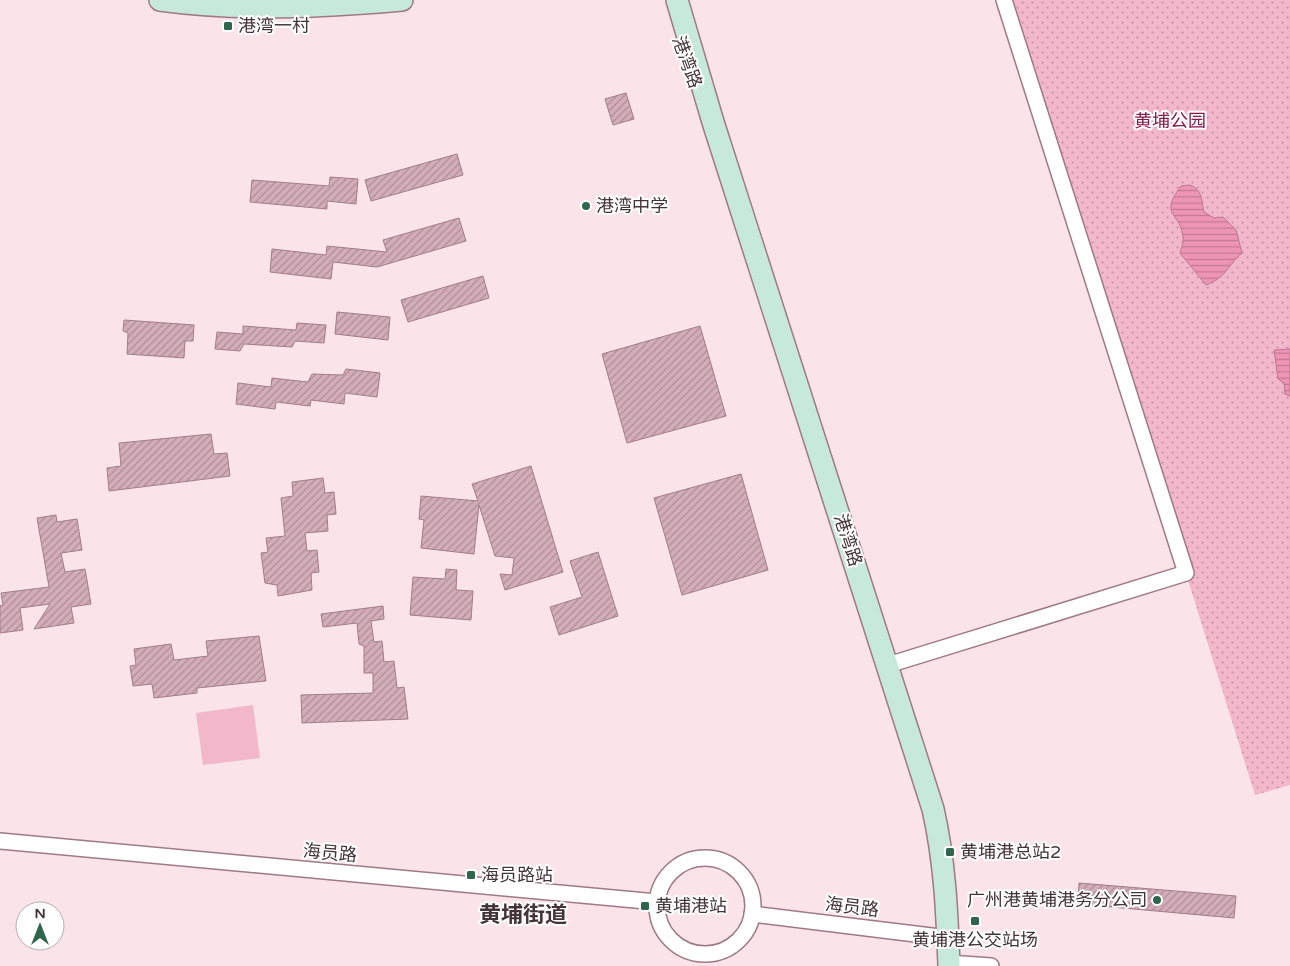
<svg xmlns="http://www.w3.org/2000/svg" width="1290" height="966" viewBox="0 0 1290 966" font-family="'Varela Round','Noto Sans SC',sans-serif">
	<style>
		.grass { fill: url(#grass-dots) }
		.pitch { fill: #f2b7cb }
		.water { fill: url(#water-rules); stroke: #bb7790 }
		.building { fill: url(#building-hatch); stroke: #a07d89 }
		.lines { fill: none; stroke-linecap: round; stroke-linejoin: round }
		.street-casing { stroke: #9d7a86; stroke-width: 18 }
		.secondary-casing { stroke: #9d7a86; stroke-width: 24 }
		.street { stroke: #fff; stroke-width: 15 }
		.secondary { stroke: #c6e9db; stroke-width: 21 }
		.poi-dot { fill: #2d654d; stroke: #fff; stroke-width: 2 }
		.labels { text-anchor: middle; dominant-baseline: central; stroke-width: 4; stroke-linejoin: round; paint-order: stroke }
		.poi-label { font-size: 18px; fill: #433439; stroke: #fff; text-anchor: start }
		.street-label { font-size: 18px; fill: #433439; stroke: #fff }
		.park-label { font-size: 18px; fill: #831b4d; stroke: #fff }
		.district-label { font-size: 22px; font-weight: bold; fill: #433439; stroke: #fff }
	</style>
	<defs>
		<pattern id="grass-dots" width="8" height="8" patternUnits="userSpaceOnUse" patternTransform="scale(1.25)"><rect width="8" height="8" fill="#f2b7cb"/><path d="M2 2h.1M6 6h.1" fill="none" stroke="#c696a6" stroke-width="1.8" stroke-linecap="round"/></pattern>
		<pattern id="water-rules" width="6" height="5" patternUnits="userSpaceOnUse" patternTransform="scale(1.25)"><rect width="6" height="5" fill="#ee94b5"/><path d="M0 2.5h6" fill="none" stroke="#c27a94"/></pattern>
		<pattern id="building-hatch" width="6" height="6" patternUnits="userSpaceOnUse" patternTransform="scale(1.25)"><rect width="6" height="6" fill="#d3adba"/><path d="M-1 1l2-2M0 6l6-6M5 7l2-2" fill="none" stroke="#ad8e98"/></pattern>
	</defs>
	<rect width="100%" height="100%" fill="#fbe3ea"/>
	<!-- grass -->
	<polygon class="grass" points="1007,0 1290,0 1290,785 1255,795"/>
	<!-- pitch -->
	<polygon class="pitch" points="253,705 260,758 203,765 196,713"/>
	<!-- water -->
	<g class="water">
		<path d="M1190 185C1203 190 1201 200 1204 212L1214 218 1223 217 1236 230 1242 253C1226 267 1227 277 1206 285L1180 253C1181 249 1184 242 1183 237 1181 212 1158 216 1181 186Z"/>
		<polygon points="1290,349 1290,396 1285,394 1284,383 1278,379 1274,350"/>
	</g>
	<!-- building -->
	<g class="building">
		<polygon points="626,93 634,119 613,125 605,99"/>
		<polygon points="457,154 463,175 371,201 365,180"/>
		<polygon points="330,177 358,179 356,204 327,201 327,209 250,202 252,180 329,186"/>
		<polygon points="459,218 466,241 377,267 333,262 331,279 270,272 272,249 326,255 327,246 387,252 383,240"/>
		<polygon points="483,276 489,298 408,322 401,300"/>
		<polygon points="337,312 390,317 388,340 335,334"/>
		<polygon points="124,320 194,325 193,341 185,341 184,358 127,354 128,333 123,331"/>
		<polygon points="297,323 326,325 324,343 295,341 292,347 244,344 240,351 215,349 217,332 243,334 243,326 296,330"/>
		<polygon points="700,326 726,416 627,443 602,354"/>
		<polygon points="346,369 380,373 377,397 345,393 344,404 311,400 310,406 276,402 275,409 236,404 238,383 271,387 272,378 308,382 312,374 343,375"/>
		<polygon points="211,434 214,454 227,453 230,476 109,491 107,468 121,466 119,443"/>
		<polygon points="531,466 563,572 505,590 500,574 512,575 514,558 495,556 479,505 474,554 421,548 424,520 419,519 421,496 478,501 472,484"/>
		<polygon points="741,474 768,570 682,595 654,498"/>
		<polygon points="323,478 325,493 334,492 336,514 327,515 328,531 305,533 307,551 317,550 319,572 311,573 312,590 278,596 277,585 265,583 261,553 268,552 266,538 285,536 281,498 293,496 292,482"/>
		<polygon points="56,515 57,522 77,519 82,550 61,553 65,572 85,569 91,604 71,607 74,623 34,629 50,604 20,608 23,630 0,633 0,606 3,605 1,593 49,587 37,518"/>
		<polygon points="598,552 618,616 559,635 550,607 582,597 570,561"/>
		<polygon points="446,569 457,570 456,590 473,591 471,620 410,615 413,577 445,579"/>
		<polygon points="383,606 384,619 371,621 374,642 382,641 384,662 394,661 397,688 404,687 408,719 302,723 301,695 373,693 373,673 364,673 364,646 359,644 357,623 323,627 321,614"/>
		<polygon points="259,636 266,681 197,688 197,693 154,698 152,684 133,686 130,666 136,665 134,649 171,644 174,660 208,656 206,641"/>
		<polygon points="1079,883 1236,896 1234,918 1078,904"/>
	</g>
	<g class="lines">
		<defs>
			<g id="street">
				<polyline points="888,665 1186,573 1004,0"/>
				<polyline points="0,841 657,902"/>
				<circle cx="705" cy="906" r="48"/>
				<polyline points="752,914 948,938"/>
				<polyline points="948,963 991,966"/>
			</g>
			<g id="secondary">
				<path d="M160 0C240 11 322 7 402 0"/>
				<path d="M677 0 713 122 933 809C945 862 947 912 949 966"/>
			</g>
		</defs>
		<!-- street casing -->
		<use href="#street" class="street-casing"/>
		<!-- secondary casing -->
		<use href="#secondary" class="secondary-casing"/>
		<!-- street -->
		<use href="#street" class="street"/>
		<!-- secondary -->
		<use href="#secondary" class="secondary"/>
	</g>
	<!-- markers -->
	<g class="poi-dot">
		<rect x="223" y="21" width="10" height="10" rx="2.5"/>
		<circle cx="586" cy="206" r="5"/>
		<rect x="945" y="847" width="10" height="10" rx="2.5"/>
		<rect x="466" y="870" width="10" height="10" rx="2.5"/>
		<circle cx="1157" cy="900" r="5"/>
		<rect x="640" y="901" width="10" height="10" rx="2.5"/>
		<rect x="970" y="916" width="10" height="10" rx="2.5"/>
	</g>
	<g class="labels">
		<!-- poi labels -->
		<g class="poi-label">
			<text x="238" y="26">港湾一村</text>
			<text x="596" y="206">港湾中学</text>
			<text x="960" y="852">黄埔港总站2</text>
			<text x="481" y="875">海员路站</text>
			<text x="1147" y="900" text-anchor="end">广州港黄埔港务分公司</text>
			<text x="655" y="906">黄埔港站</text>
			<text x="975" y="940" text-anchor="middle">黄埔港公交站场</text>
		</g>
		<!-- street labels -->
		<g class="street-label">
			<text transform="translate(687 62) rotate(70)">港湾路</text>
			<text transform="translate(848 540) rotate(72)">港湾路</text>
			<text transform="translate(330 853) rotate(5)">海员路</text>
			<text transform="translate(852 907) rotate(7)">海员路</text>
		</g>
		<!-- park labels -->
		<g class="park-label">
			<text x="1170" y="121">黄埔公园</text>
		</g>
		<!-- district labels -->
		<g class="district-label">
			<text x="523" y="915">黄埔街道</text>
		</g>
	</g>
	<!-- north arrow -->
	<g transform="translate(40 926)"><circle r="24" fill="#ffffff" stroke="#b4aeb0"/>
	<path d="M0-4L9 19L0 12L-9 19Z" fill="#2d654d"/>
	<text y="-8" font-size="14" font-weight="bold" text-anchor="middle" fill="#433439">N</text>
	</g>
</svg>
